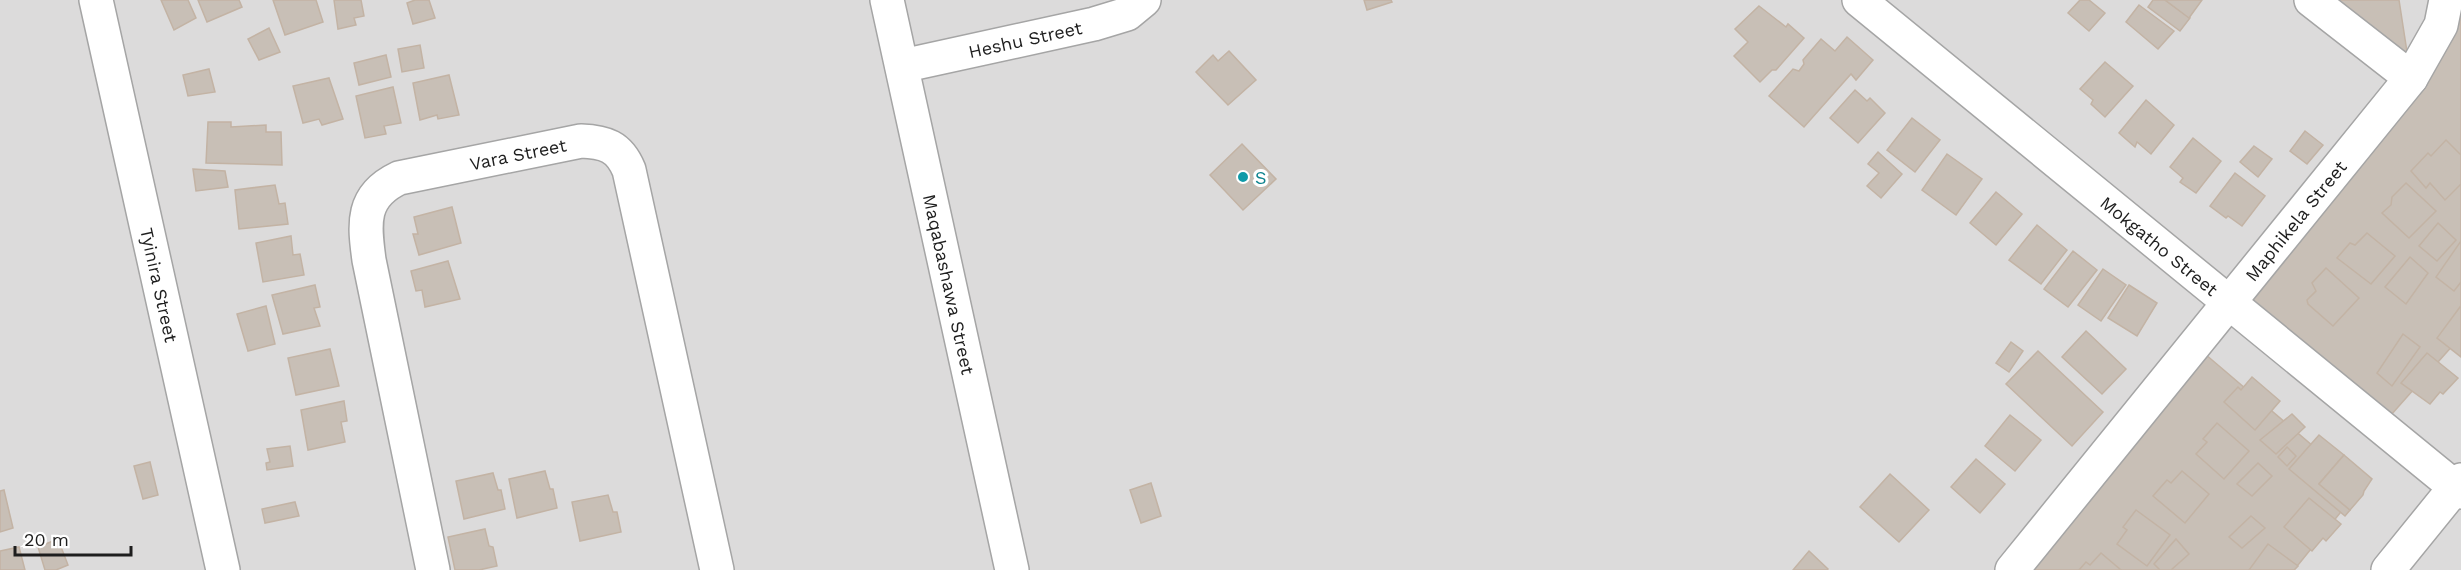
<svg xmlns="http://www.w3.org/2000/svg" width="2461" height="570" viewBox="0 0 2461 570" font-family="'Work Sans',sans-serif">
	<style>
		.residential { fill: #dcdbdb }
		.building { fill: #c8bfb6; stroke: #c3b3a4; stroke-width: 1.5 }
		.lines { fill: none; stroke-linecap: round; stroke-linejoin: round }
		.minor-casing { stroke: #a5a5a5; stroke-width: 36 }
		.tertiary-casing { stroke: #a5a5a5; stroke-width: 36 }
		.minor { stroke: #fff; stroke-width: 33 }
		.tertiary { stroke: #fff; stroke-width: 33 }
		.culture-dot { fill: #0f9aa8; stroke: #fff; stroke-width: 2 }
		.labels { text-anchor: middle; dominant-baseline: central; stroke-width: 6; stroke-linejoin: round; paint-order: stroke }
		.street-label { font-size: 18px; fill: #1e1e1e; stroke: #fff }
		.culture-label { font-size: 18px; fill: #0d838f; stroke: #fff; text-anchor: start }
	</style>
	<rect width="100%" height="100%" fill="#f0ece3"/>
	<!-- residential -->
	<rect class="residential" x="0" y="0" width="2461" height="570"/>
	<!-- building -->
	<g class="building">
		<polygon points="161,0 188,0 196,18 174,30"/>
		<polygon points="198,0 239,0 242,7 207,22"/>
		<polygon points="273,0 316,0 323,22 285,35"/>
		<polygon points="334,0 361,0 364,16 354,18 356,25 338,29"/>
		<polygon points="415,0 429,0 435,18 413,24 407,3"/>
		<polygon points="1364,0 1391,0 1392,2 1367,10"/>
		<polygon points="2080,0 2089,0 2105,13 2089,31 2068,13"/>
		<polygon points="2153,0 2165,0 2190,18 2180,31 2148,7"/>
		<polygon points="2165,0 2202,0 2189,18"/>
		<polygon points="2318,0 2399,0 2411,78"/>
		<polygon points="2461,0 2461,336 2391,415 2247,298"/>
		<polygon points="2139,5 2174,31 2158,49 2126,22"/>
		<polygon points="1759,6 1786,27 1788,24 1804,38 1776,70 1772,70 1760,82 1734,56 1748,42 1735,29"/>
		<polygon points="269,28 280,52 259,60 248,39"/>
		<polygon points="1847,37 1873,60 1856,80 1851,74 1804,127 1769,96 1793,69 1799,71 1804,64 1803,60 1821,39 1835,51"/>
		<polygon points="420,45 424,68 402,72 398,49"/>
		<polygon points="1229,51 1256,80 1228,105 1196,72 1213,55 1218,61"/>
		<polygon points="386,55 391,77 359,85 354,63"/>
		<polygon points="2105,62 2133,86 2105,117 2091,104 2093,100 2080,89"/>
		<polygon points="209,69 215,92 188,96 183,75"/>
		<polygon points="449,75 459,115 438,119 437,115 420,120 413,83"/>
		<polygon points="329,78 343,119 322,125 319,119 303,123 293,86"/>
		<polygon points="393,87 401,123 384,126 386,134 365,138 356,96"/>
		<polygon points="1855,90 1867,101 1870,98 1885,113 1858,143 1830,118"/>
		<polygon points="2146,100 2174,125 2151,154 2137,142 2135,147 2119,133"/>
		<polygon points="1912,118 1940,140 1915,172 1887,150"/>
		<polygon points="208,122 231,122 231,127 266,125 266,132 281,132 282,165 206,163"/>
		<polygon points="2305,131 2323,145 2307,164 2290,151"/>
		<polygon points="2193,138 2221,161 2196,193 2180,182 2183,178 2170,167"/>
		<polygon points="2446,140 2461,155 2461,184 2445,200 2430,183 2426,188 2411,171 2428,153 2431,156"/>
		<polygon points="1242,144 1276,179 1243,210 1210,175"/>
		<polygon points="2254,146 2272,159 2258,177 2240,162"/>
		<polygon points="1878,152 1902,174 1881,198 1867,186 1879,173 1868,164"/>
		<polygon points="1947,154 1982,179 1956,215 1922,190"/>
		<polygon points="193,169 225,171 228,187 196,191"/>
		<polygon points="2235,173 2265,196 2242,226 2228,216 2226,218 2210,206"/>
		<polygon points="2406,183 2436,211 2409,238 2382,213 2391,205 2392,197"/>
		<polygon points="275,185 279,204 285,203 288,224 239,229 235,190"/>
		<polygon points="1996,192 2022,214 1996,245 1970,223"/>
		<polygon points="452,207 461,243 419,255 413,234 418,234 414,217"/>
		<polygon points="2438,223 2456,240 2437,261 2419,246"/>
		<polygon points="2037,225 2067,250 2041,284 2009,260"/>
		<polygon points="2367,233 2395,256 2371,284 2337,258 2350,243 2355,245"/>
		<polygon points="291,236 293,255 300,254 304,275 263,282 256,243"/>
		<polygon points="2461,241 2461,282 2454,291 2436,277"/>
		<polygon points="2073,251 2097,270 2068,307 2044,289"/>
		<polygon points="2410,257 2428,273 2406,304 2385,287"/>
		<polygon points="448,261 460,299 425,307 422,290 416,291 411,271"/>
		<polygon points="2326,268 2359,298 2333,326 2308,304 2307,300 2316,291 2312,283"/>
		<polygon points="2103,269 2126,285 2101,321 2078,305"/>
		<polygon points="315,285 320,307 314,308 320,326 283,334 272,295"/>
		<polygon points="2129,285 2157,303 2137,336 2108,318"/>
		<polygon points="266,306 275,344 248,351 237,314"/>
		<polygon points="2460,307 2461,308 2461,357 2437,338"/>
		<polygon points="2086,331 2126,369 2102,394 2062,357"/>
		<polygon points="2403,334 2420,347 2392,386 2377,373"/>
		<polygon points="2011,342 2023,351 2009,372 1996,363"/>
		<polygon points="330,349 339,386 296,395 288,358"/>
		<polygon points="2038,351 2103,412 2072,446 2006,384"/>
		<polygon points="2427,353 2458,378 2443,394 2440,392 2430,404 2401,383"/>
		<polygon points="2205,354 2361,487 2294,570 2029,570"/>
		<polygon points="2252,377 2280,401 2255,430 2224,402 2238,387 2241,390"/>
		<polygon points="344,401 347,421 341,422 345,442 308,450 301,410"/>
		<polygon points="2292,414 2305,427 2276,454 2260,440"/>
		<polygon points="2010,415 2041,440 2015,471 1985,446"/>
		<polygon points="2217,423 2249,451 2224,479 2196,454 2207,442 2203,439"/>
		<polygon points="2319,435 2344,455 2319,484 2350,510 2345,516 2289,469"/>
		<polygon points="290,446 293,466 267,470 266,463 270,462 267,449"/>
		<polygon points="2287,447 2296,456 2287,466 2278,457"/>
		<polygon points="2344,455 2372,479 2364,491 2363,495 2350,510 2319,484"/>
		<polygon points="1976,459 2005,484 1980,513 1951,487"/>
		<polygon points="150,462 158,495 143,499 134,466"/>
		<polygon points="2258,463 2272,476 2252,496 2237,484"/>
		<polygon points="545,471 550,489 553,489 557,508 517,518 509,479"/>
		<polygon points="2182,471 2209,494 2185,523 2153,496 2167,480 2171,483"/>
		<polygon points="493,473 498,490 501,490 505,509 464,519 456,481"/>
		<polygon points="1890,474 1929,510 1899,542 1860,507"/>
		<polygon points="1151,483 1161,516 1141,523 1130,490"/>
		<polygon points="4,490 13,528 0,532 0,491"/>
		<polygon points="608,495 613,512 617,512 621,532 580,541 572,502"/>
		<polygon points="2309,498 2341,524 2326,541 2323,538 2312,551 2284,527"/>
		<polygon points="295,502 299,516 265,523 262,509"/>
		<polygon points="2136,510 2170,535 2147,566 2117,544 2127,530 2123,527"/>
		<polygon points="2251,516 2265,528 2242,548 2229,537"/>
		<polygon points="485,529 489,546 493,547 497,566 479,570 455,570 448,537"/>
		<polygon points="58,539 68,565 56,570 45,570 38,547"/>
		<polygon points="2176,539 2189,554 2171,570 2160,570 2154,564"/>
		<polygon points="2268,544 2298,566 2294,570 2249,570"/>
		<polygon points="19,547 25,570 0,570 0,551"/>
		<polygon points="1809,551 1828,569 1827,570 1793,570"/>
		<polygon points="2101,553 2121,570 2079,570 2086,562 2090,565"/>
	</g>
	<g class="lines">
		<defs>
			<g id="minor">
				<path id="s1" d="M887 0 1012 570"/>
				<path id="s2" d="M1859 0 2461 492"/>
				<polyline points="2311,0 2411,78"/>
				<path id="s3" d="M902 66 1094 24 1127 14 1144 0"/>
				<path id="s4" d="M433 570 369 260C364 223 361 196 399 178L581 141C605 142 619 146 629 170L717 570"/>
				<path id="s5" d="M2012 570 2411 78 2441 25 2446 0"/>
				<polyline points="2388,570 2461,480"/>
			</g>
			<g id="tertiary">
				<path id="s6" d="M96 0 223 570"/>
			</g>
		</defs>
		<!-- minor casing -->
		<use href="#minor" class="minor-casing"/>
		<!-- tertiary casing -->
		<use href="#tertiary" class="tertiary-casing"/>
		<!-- minor -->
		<use href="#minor" class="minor"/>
		<!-- tertiary -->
		<use href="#tertiary" class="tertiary"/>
	</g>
	<!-- markers -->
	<circle class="culture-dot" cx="1243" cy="177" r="6"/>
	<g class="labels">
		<!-- street labels -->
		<g class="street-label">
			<text stroke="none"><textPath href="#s3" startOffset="126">Heshu Street</textPath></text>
			<text stroke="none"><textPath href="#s4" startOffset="534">Vara Street</textPath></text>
			<text stroke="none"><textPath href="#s5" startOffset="450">Maphikela Street</textPath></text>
			<text stroke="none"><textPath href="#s2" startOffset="388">Mokgatho Street</textPath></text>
			<text stroke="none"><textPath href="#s6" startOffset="292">Tyinira Street</textPath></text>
			<text stroke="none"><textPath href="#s1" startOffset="291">Maqabashawa Street</textPath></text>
		</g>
		<!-- culture labels -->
		<g class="culture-label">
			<text x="1255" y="177">S</text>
		</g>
	</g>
	<!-- scale -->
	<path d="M15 546v9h116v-9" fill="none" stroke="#1e1e1e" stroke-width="3"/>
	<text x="24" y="546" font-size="18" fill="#1e1e1e" stroke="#ffffff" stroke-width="4.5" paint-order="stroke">20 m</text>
</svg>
